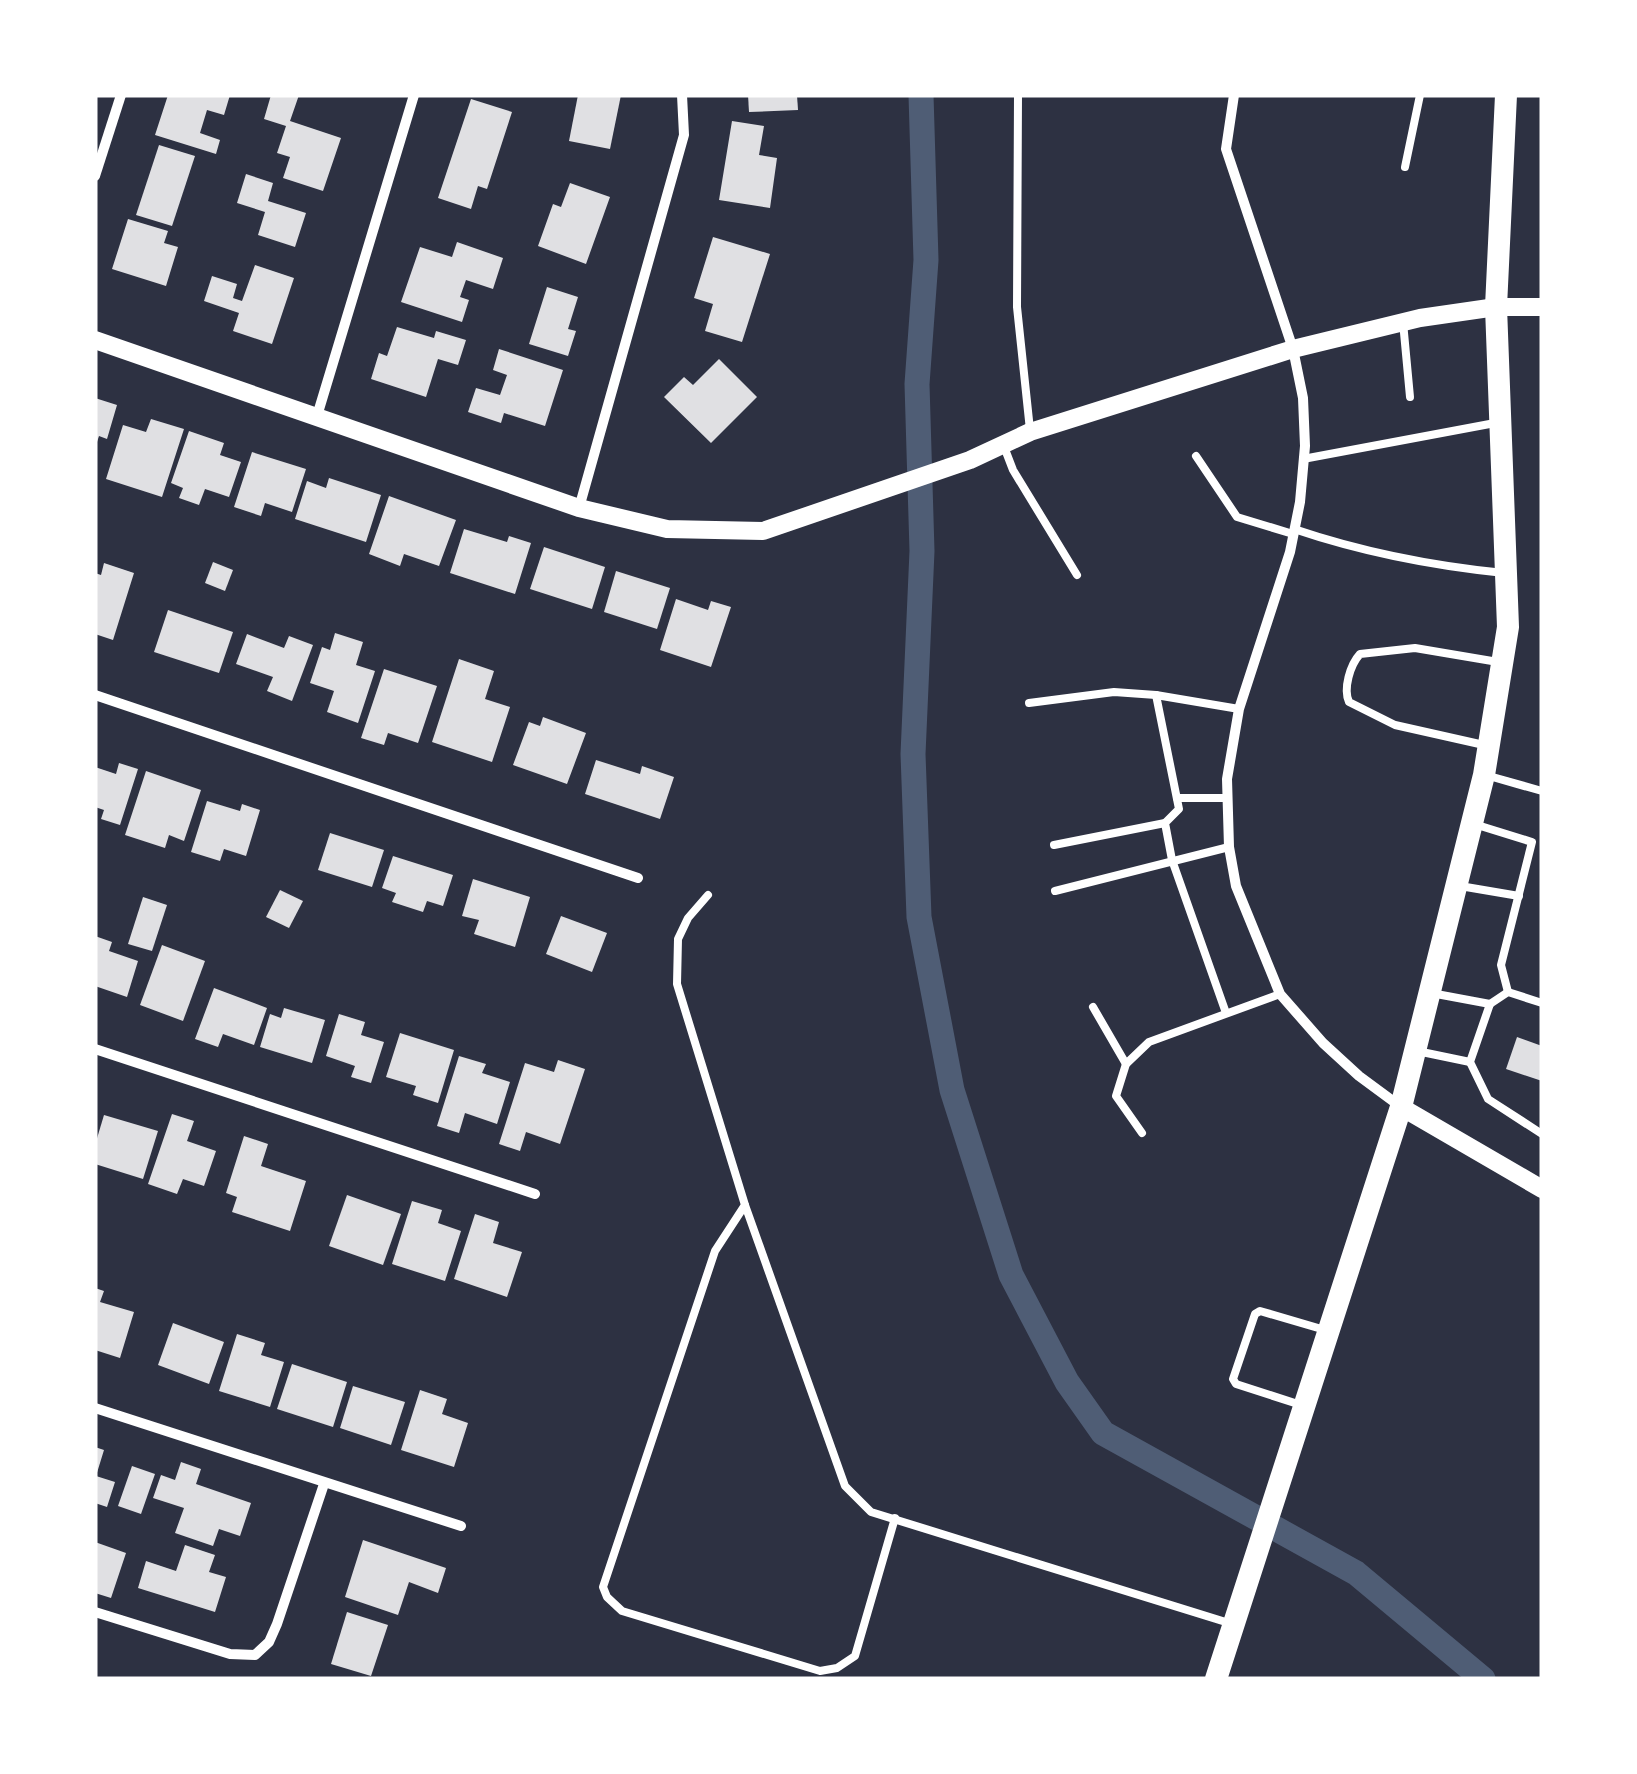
<svg xmlns="http://www.w3.org/2000/svg" width="1637" height="1774" viewBox="0 0 1637 1774" font-family="Quicksand,sans-serif">
	<style>
		.lines { fill: none; stroke-linecap: round; stroke-linejoin: round }
		.canal { stroke: #4f5d75; stroke-width: 25 }
		.building { fill: #e0e0e3 }
		.service { stroke: #fff; stroke-width: 8 }
		.minor { stroke: #fff; stroke-width: 10 }
		.tertiary { stroke: #fff; stroke-width: 18 }
		.primary { stroke: #fff; stroke-width: 22 }
	</style>
	<rect width="100%" height="100%" fill="#2d3142"/>
	<g class="lines">
		<!-- canal -->
		<polyline class="canal" points="921,95 926,260 917,384 922,551 913,754 919,917 952,1090 1011,1275 1067,1382 1103,1433 1356,1573 1483,1679"/>
	</g>
	<!-- building -->
	<g class="building">
		<polygon points="168,95 230,95 224,115 207,110 200,133 220,140 216,154 155,135"/>
		<polygon points="271,95 299,95 290,121 341,138 323,191 283,178 290,157 277,153 286,126 264,119"/>
		<polygon points="578,95 621,95 610,149 569,141"/>
		<polygon points="748,95 797,95 798,110 749,112"/>
		<polygon points="471,99 512,112 487,189 478,186 471,209 438,198"/>
		<polygon points="732,121 764,126 759,155 777,158 770,208 719,200"/>
		<polygon points="159,145 195,156 172,226 136,215"/>
		<polygon points="246,174 273,183 268,201 306,213 295,247 258,235 265,212 237,203"/>
		<polygon points="570,183 610,197 586,264 538,246 553,204 561,207"/>
		<polygon points="128,219 168,231 164,243 178,247 166,286 112,269"/>
		<polygon points="713,237 770,254 742,342 705,331 713,304 694,298"/>
		<polygon points="457,242 503,258 493,289 466,280 460,297 469,300 462,322 401,302 420,247 452,257"/>
		<polygon points="255,265 294,278 272,344 233,331 239,313 204,301 212,276 237,284 233,298 242,301"/>
		<polygon points="547,287 578,297 568,329 576,331 568,356 529,344"/>
		<polygon points="397,327 434,338 436,331 466,340 458,365 438,359 426,397 371,379 379,353 387,356"/>
		<polygon points="499,349 563,370 545,426 504,413 501,423 468,412 476,388 500,395 507,375 493,370"/>
		<polygon points="719,359 757,397 711,443 664,397 684,377 693,385"/>
		<polygon points="95,398 117,405 107,439 99,436 96,445"/>
		<polygon points="151,419 184,429 162,497 106,479 123,425 146,432"/>
		<polygon points="189,431 224,443 220,455 241,462 229,497 205,489 199,505 179,498 183,488 171,483"/>
		<polygon points="252,452 306,469 292,512 265,503 261,516 234,507"/>
		<polygon points="329,478 381,495 366,542 295,519 307,481 326,488"/>
		<polygon points="389,496 456,520 439,566 404,554 400,566 369,554"/>
		<polygon points="464,529 507,542 509,536 531,543 515,594 450,573"/>
		<polygon points="544,547 605,567 592,609 530,589"/>
		<polygon points="213,562 233,570 225,591 205,583"/>
		<polygon points="104,563 134,573 113,640 95,634 95,573 101,575"/>
		<polygon points="616,571 670,588 657,629 604,612"/>
		<polygon points="676,599 708,610 711,601 731,607 711,667 660,650"/>
		<polygon points="168,610 233,632 219,673 154,652"/>
		<polygon points="335,633 363,642 356,665 375,671 358,723 327,712 334,691 310,683 322,647 330,650"/>
		<polygon points="247,634 284,648 289,636 313,645 292,701 267,691 273,677 236,664"/>
		<polygon points="459,659 494,671 485,699 510,707 492,762 432,742"/>
		<polygon points="384,669 437,686 418,743 388,733 384,745 361,738"/>
		<polygon points="543,717 586,733 567,784 513,765 529,722 540,726"/>
		<polygon points="596,760 640,774 642,766 674,777 660,819 585,794"/>
		<polygon points="119,763 138,769 120,825 101,819 104,810 95,807 95,767 116,774"/>
		<polygon points="146,771 201,790 184,841 169,835 165,848 125,835"/>
		<polygon points="207,801 240,811 242,804 260,810 246,856 224,849 220,861 191,852"/>
		<polygon points="330,833 384,850 372,887 318,870"/>
		<polygon points="393,856 453,875 443,906 427,901 423,912 392,902 396,893 382,888"/>
		<polygon points="473,879 530,897 515,947 474,934 479,920 462,916"/>
		<polygon points="280,890 303,901 289,928 266,917"/>
		<polygon points="143,897 167,905 152,951 128,944"/>
		<polygon points="561,916 607,933 592,972 546,954"/>
		<polygon points="95,936 112,942 109,951 138,961 127,997 95,986"/>
		<polygon points="162,945 205,961 183,1021 140,1005"/>
		<polygon points="214,988 267,1008 254,1045 223,1034 218,1047 195,1039"/>
		<polygon points="284,1008 325,1020 312,1063 260,1047 270,1014 281,1018"/>
		<polygon points="339,1014 365,1022 361,1035 384,1042 371,1083 351,1077 355,1066 326,1056"/>
		<polygon points="400,1033 454,1050 438,1103 413,1095 416,1086 386,1077"/>
		<polygon points="1517,1037 1542,1046 1542,1081 1506,1069"/>
		<polygon points="459,1056 486,1064 482,1073 510,1082 497,1124 465,1113 459,1133 437,1126"/>
		<polygon points="558,1060 585,1069 560,1144 526,1132 520,1151 499,1144 525,1063 554,1072"/>
		<polygon points="172,1114 194,1121 187,1141 216,1151 204,1186 183,1179 177,1194 148,1184"/>
		<polygon points="104,1115 158,1131 143,1179 95,1164 95,1145"/>
		<polygon points="244,1136 268,1144 261,1166 306,1181 290,1231 232,1212 237,1197 226,1193"/>
		<polygon points="347,1195 401,1214 383,1265 329,1246"/>
		<polygon points="412,1201 442,1210 438,1223 461,1231 445,1281 392,1264"/>
		<polygon points="475,1214 499,1222 493,1243 522,1252 507,1297 454,1279"/>
		<polygon points="95,1288 104,1291 100,1302 134,1312 120,1358 95,1350"/>
		<polygon points="173,1323 224,1342 209,1384 158,1365"/>
		<polygon points="237,1334 265,1343 261,1355 284,1362 270,1407 219,1391"/>
		<polygon points="292,1364 347,1382 333,1427 277,1409"/>
		<polygon points="353,1386 405,1402 391,1445 340,1428"/>
		<polygon points="420,1390 447,1399 442,1414 468,1423 454,1467 401,1450"/>
		<polygon points="95,1447 104,1450 96,1476 115,1482 107,1507 95,1503"/>
		<polygon points="181,1462 201,1469 196,1484 251,1503 240,1536 219,1529 213,1546 175,1533 184,1508 153,1498 161,1475 175,1480"/>
		<polygon points="132,1466 155,1474 141,1514 118,1506"/>
		<polygon points="363,1540 446,1568 438,1593 409,1582 398,1615 345,1597"/>
		<polygon points="95,1542 126,1553 111,1598 95,1593"/>
		<polygon points="185,1545 215,1555 209,1572 226,1577 215,1612 138,1588 146,1561 176,1571"/>
		<polygon points="347,1612 388,1625 371,1676 331,1664"/>
	</g>
	<g class="lines">
		<!-- service -->
		<g class="service">
			<polyline points="1018,95 1017,307 1030,430"/>
			<polyline points="1405,167 1420,95"/>
			<polyline points="1403,322 1410,397"/>
			<polyline points="1003,444 1013,470 1077,575"/>
			<polyline points="1196,456 1237,517 1293,534"/>
			<polyline points="1303,459 1495,423"/>
			<path d="M1294 529C1362 552 1434 566 1504 573"/>
			<polyline points="1156,695 1179,809 1165,823 1172,860 1226,1013"/>
			<polyline points="1029,703 1114,692 1156,695 1239,709"/>
			<path d="M1484 745 1395 725 1349 702C1343 689 1350 665 1360 654L1415 648 1498 662"/>
			<polyline points="1489,776 1542,791"/>
			<polyline points="1177,798 1227,798"/>
			<polyline points="1474,824 1532,842 1501,965 1508,992"/>
			<polyline points="1054,845 1165,823"/>
			<polyline points="1460,886 1519,896"/>
			<polyline points="1055,891 1229,847"/>
			<polyline points="708,895 688,918 678,939 677,984 745,1205 715,1251 603,1587 607,1597 622,1611 820,1671 837,1668 855,1656 895,1518"/>
			<polyline points="1431,993 1490,1004"/>
			<polyline points="1542,1003 1508,992 1490,1004 1470,1062 1488,1099 1542,1134"/>
			<polyline points="1093,1007 1126,1064"/>
			<polyline points="1417,1051 1470,1062"/>
			<polyline points="1142,1133 1116,1096 1126,1064 1149,1042 1280,994"/>
			<polyline points="745,1205 845,1486 871,1512 1229,1623"/>
			<polyline points="1301,1405 1236,1384 1233,1379 1255,1314 1260,1311 1325,1330"/>
		</g>
		<!-- minor -->
		<g class="minor">
			<polyline points="1234,95 1226,149 1293,349 1303,398 1305,446 1300,502 1290,552 1239,709 1227,779 1229,847 1236,886 1280,994 1323,1043 1359,1076 1401,1107"/>
			<polyline points="95,176 121,95"/>
			<polyline points="317,416 414,95"/>
			<polyline points="579,508 684,135 682,95"/>
			<polyline points="95,695 638,878"/>
			<polyline points="95,1049 535,1194"/>
			<polyline points="95,1408 461,1526"/>
			<polyline points="95,1612 230,1654 255,1655 269,1642 277,1624 324,1484"/>
		</g>
		<!-- tertiary -->
		<g class="tertiary">
			<polyline points="95,340 579,508 667,529 763,531 970,460 1030,432 1293,349 1420,318 1496,307 1542,307"/>
			<polyline points="1401,1107 1542,1189"/>
		</g>
		<!-- primary -->
		<polyline class="primary" points="1216,1679 1401,1107 1484,775 1508,627 1496,307 1506,95"/>
	</g>
	<!-- border -->
	<rect width="1637" height="1774" fill="none" stroke="#ffffff" stroke-width="195"/>
</svg>
